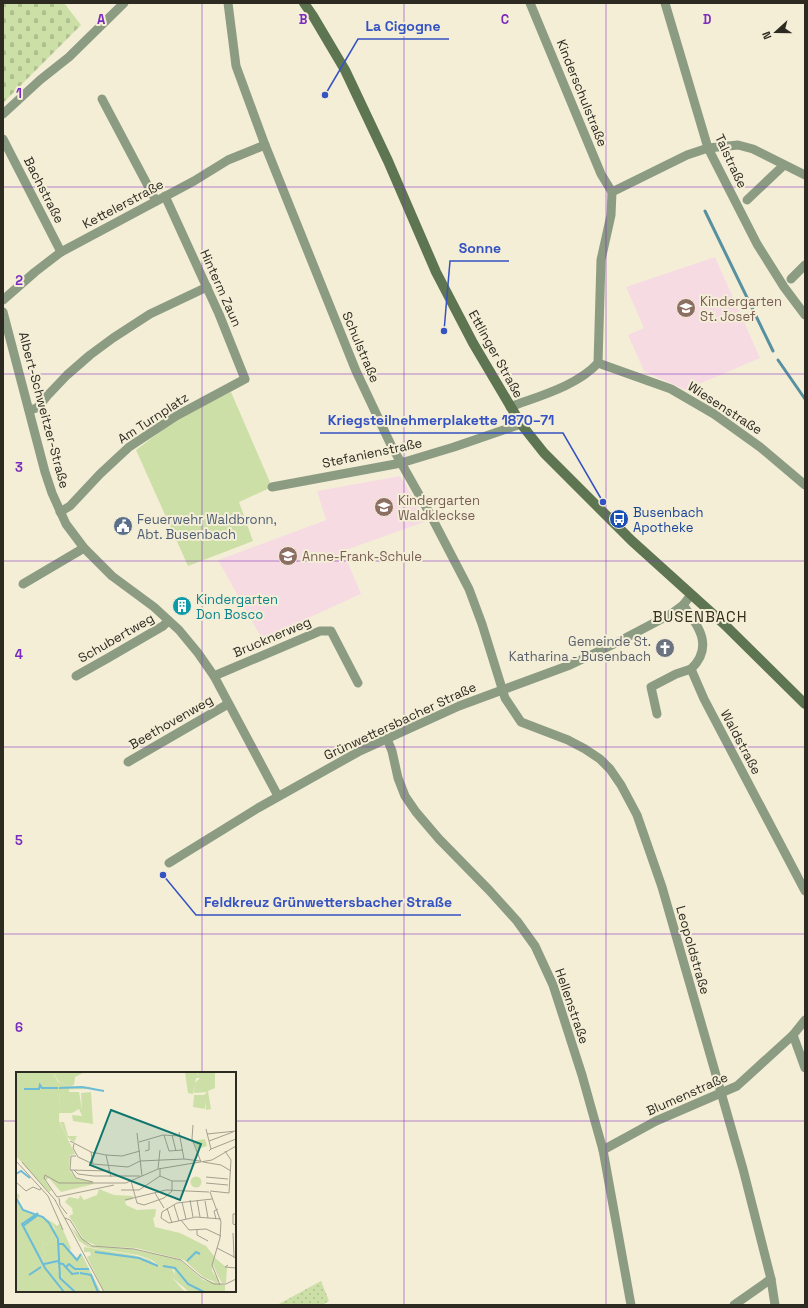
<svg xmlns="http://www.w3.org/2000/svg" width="808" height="1308" viewBox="0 0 808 1308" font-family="'Space Grotesk',sans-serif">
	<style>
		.education { fill: #f6dce2 }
		.grass { fill: #ccdfa6 }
		.cemetery { fill: url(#cemetery-stones) }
		.park { fill: url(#park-dots) }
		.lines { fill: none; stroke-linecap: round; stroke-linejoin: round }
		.stream { stroke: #5790a1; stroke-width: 3 }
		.street { stroke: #8c9c83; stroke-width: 9 }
		.secondary { stroke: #5e7551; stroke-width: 10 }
		.grid { fill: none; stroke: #7b2cbf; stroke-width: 1; stroke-opacity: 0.55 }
		.labels { text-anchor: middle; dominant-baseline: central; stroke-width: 4; stroke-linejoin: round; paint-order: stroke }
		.street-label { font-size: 13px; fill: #2c2a21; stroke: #f4eed7 }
		.education-label { font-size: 13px; fill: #785e54; stroke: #f4eed7; text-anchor: start }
		.transit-label { font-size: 13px; fill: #164399; stroke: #f4eed7; text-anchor: start }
		.service-label { font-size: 13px; fill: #4e5e75; stroke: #f4eed7; text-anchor: start }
		.culture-label { font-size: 13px; fill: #0d838f; stroke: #f4eed7; text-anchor: start }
		.worship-label { font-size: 13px; fill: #5b616d; stroke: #f4eed7; text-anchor: end }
		.quarter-label { font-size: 15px; letter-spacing: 1px; fill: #322e1b; stroke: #f4eed7 }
		.inset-river { fill: none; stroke: #6abcd8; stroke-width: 2 }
		.inset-road { fill: none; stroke: #a4a08e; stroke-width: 1 }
		.view { fill: #0f766e; fill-opacity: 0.15; stroke: #0f766e; stroke-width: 2 }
		.inset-edge { fill: none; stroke: #2c2a21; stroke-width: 2 }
		.grid-label { font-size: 13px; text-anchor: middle; font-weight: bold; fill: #7b2cbf; stroke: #f4eed7; stroke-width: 4; stroke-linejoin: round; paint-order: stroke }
		.leader { fill: none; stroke: #3552c3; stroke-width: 1.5 }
		.callout-dot { fill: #3552c3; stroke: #f4eed7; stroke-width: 1.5 }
		.callout-label { font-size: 14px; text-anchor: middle; font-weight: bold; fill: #3552c3; stroke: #f4eed7; stroke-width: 4; stroke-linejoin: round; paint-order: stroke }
	</style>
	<defs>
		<pattern id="cemetery-stones" width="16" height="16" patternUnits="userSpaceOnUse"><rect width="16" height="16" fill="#ccdfa6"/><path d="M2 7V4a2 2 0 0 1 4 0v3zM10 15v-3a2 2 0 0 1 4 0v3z" fill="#afc08f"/></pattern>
		<pattern id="park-dots" width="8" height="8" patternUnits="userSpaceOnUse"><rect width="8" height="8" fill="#ccdfa6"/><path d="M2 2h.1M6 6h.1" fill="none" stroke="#afc08f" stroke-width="1.8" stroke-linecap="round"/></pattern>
	</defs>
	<rect width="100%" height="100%" fill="#f4eed7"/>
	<!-- education -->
	<g class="education">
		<polygon points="715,257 760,358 685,390 644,371 628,335 644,328 626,287"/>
		<polygon points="400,476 427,521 343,551 361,594 262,639 218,560 326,520 317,491"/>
	</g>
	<!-- grass -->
	<polygon class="grass" points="231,392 272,487 239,502 253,541 188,566 136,450 174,421"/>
	<!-- cemetery -->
	<polygon class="cemetery" points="3,3 64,3 81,25 3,103"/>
	<!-- park -->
	<polygon class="park" points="321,1281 329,1301 322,1305 277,1305"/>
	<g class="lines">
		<!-- stream -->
		<g class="stream">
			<polyline points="705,211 773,351"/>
			<polyline points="778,360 805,399"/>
		</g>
		<!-- street -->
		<g class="street">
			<polyline points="228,3 236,66 265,145 356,371 391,445 430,514 469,589 482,624 505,698 521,722 568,740 585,749 600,759 610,769 621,785 637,815 662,887 743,1169 771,1279 775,1305"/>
			<polyline points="530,3 601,174 612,192"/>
			<polyline points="665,3 708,148 757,244 784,287 805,315"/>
			<polyline points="102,99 156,201"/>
			<polyline points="3,114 40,80 69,57 124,3"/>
			<polyline points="3,139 61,252"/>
			<polyline points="747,200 784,165"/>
			<polyline points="791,279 805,265"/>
			<polyline points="3,300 35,272 61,252 194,181 228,160 265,145"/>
			<polyline points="3,312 45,472 52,493 66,524 84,548 112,576 154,607 179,630 198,653 214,676 278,796"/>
			<polyline points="598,363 671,389 714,414 760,447 805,485"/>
			<path d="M510 407C539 396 577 386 598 363L601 260 611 215 612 192 687 155 708 148 738 145 753 149 805 175"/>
			<polyline points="29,410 37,408 47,396 67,375 90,355 113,338 150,314 207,287"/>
			<polyline points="272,487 401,463 454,447 521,424"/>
			<polyline points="60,512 70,506 100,474 129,447 176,416 245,379 219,314 165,196"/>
			<polyline points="23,584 84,548"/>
			<path d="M683 605C699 626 714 647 691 669L704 699 805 891"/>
			<polyline points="76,676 108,658 163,626 168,621"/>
			<polyline points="214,676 320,631 331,631 358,683"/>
			<polyline points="657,714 651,687 676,674 691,669"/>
			<polyline points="387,739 392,751 398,778 405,796 416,812 439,839 489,890 517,921 535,946 553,985 582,1075 603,1150 631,1305"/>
			<polyline points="128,762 228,704"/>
			<polyline points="169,863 258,808 358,752 459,706 570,665 616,643 671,614 683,605 691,595"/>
			<polyline points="793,1035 805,1068"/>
			<polyline points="603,1150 656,1121 737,1086 793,1035 805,1020"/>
			<polyline points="734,1305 771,1279"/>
		</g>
		<!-- secondary -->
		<polyline class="secondary" points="304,3 313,16 345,70 388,161 436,272 473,343 521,424 544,453 632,541 724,624 805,704"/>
	</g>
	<!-- grid -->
	<path class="grid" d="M202 3V1073M404 3V1305M606 3V1305M3 187H805M3 374H805M3 561H805M3 747H805M3 934H805M3 1121H17M235 1121H805M202 1291V1305"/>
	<!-- icons -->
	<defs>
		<symbol id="school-disc" viewBox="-11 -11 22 22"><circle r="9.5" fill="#8d6e63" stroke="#f4eed7"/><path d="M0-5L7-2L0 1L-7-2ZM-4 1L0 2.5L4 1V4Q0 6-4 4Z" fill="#fff"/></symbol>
		<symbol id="bus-disc" viewBox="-11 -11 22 22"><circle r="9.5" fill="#1a4fb4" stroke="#f4eed7"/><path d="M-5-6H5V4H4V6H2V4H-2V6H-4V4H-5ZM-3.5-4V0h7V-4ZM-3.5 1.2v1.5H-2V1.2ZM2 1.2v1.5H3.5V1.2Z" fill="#fff"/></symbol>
		<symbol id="civic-disc" viewBox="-11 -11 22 22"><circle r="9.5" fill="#5c6f8a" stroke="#f4eed7"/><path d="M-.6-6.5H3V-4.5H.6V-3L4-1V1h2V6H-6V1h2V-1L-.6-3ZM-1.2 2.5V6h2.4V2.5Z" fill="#fff"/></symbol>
		<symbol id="building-disc" viewBox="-11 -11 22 22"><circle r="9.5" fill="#0f9aa8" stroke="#f4eed7"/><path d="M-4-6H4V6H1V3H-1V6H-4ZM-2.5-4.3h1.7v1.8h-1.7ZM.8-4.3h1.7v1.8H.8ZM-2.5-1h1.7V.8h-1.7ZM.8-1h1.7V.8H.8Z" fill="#fff"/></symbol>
		<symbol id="church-disc" viewBox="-11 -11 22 22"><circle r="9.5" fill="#6b7280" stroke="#f4eed7"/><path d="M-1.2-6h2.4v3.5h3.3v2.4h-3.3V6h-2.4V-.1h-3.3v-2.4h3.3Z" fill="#fff"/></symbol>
	</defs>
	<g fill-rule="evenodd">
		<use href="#school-disc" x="675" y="297" width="22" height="22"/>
		<use href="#school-disc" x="373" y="496" width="22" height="22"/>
		<use href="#bus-disc" x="608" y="508" width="22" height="22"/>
		<use href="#civic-disc" x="112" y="515" width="22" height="22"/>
		<use href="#school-disc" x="277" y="545" width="22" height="22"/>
		<use href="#building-disc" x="171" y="595" width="22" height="22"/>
		<use href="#church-disc" x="654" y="637" width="22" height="22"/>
	</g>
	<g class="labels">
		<!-- street labels -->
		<g class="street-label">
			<text transform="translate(582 93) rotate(68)">Kinderschulstraße</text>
			<text transform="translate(731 161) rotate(65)">Talstraße</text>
			<text transform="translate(44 190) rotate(63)">Bachstraße</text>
			<text transform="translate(123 204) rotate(-28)">Kettelerstraße</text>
			<text transform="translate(221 288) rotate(66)">Hinterm Zaun</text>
			<text transform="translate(361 347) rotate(67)">Schulstraße</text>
			<text transform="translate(496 354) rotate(61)">Ettlinger Straße</text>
			<text transform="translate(725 408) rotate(33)">Wiesenstraße</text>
			<text transform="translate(44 410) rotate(75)">Albert-Schweitzer-Straße</text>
			<text transform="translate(153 418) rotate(-33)">Am Turnplatz</text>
			<text transform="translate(372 453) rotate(-12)">Stefanienstraße</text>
			<text transform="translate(272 637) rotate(-23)">Brucknerweg</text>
			<text transform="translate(116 638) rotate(-30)">Schubertweg</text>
			<text transform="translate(400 721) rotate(-25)">Grünwettersbacher Straße</text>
			<text transform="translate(171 722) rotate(-30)">Beethovenweg</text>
			<text transform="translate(741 742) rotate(62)">Waldstraße</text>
			<text transform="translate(693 950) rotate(74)">Leopoldstraße</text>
			<text transform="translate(572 1006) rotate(71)">Hellenstraße</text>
			<text transform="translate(687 1094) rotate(-24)">Blumenstraße</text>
		</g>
		<!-- education labels -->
		<g class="education-label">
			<text x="700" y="301">Kindergarten<tspan x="700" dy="15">St. Josef</tspan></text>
			<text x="398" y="500">Kindergarten<tspan x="398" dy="15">Waldkleckse</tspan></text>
			<text x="302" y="556">Anne-Frank-Schule</text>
		</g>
		<!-- transit labels -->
		<g class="transit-label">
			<text x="633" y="512">Busenbach<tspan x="633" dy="15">Apotheke</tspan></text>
		</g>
		<!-- service labels -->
		<g class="service-label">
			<text x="137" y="519">Feuerwehr Waldbronn,<tspan x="137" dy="15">Abt. Busenbach</tspan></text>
		</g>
		<!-- culture labels -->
		<g class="culture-label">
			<text x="196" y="599">Kindergarten<tspan x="196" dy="15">Don Bosco</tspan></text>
		</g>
		<!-- worship labels -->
		<g class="worship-label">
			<text x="651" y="641">Gemeinde St.<tspan x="651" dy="15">Katharina - Busenbach</tspan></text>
		</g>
		<!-- quarter labels -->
		<g class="quarter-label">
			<text x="700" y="616">BUSENBACH</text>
		</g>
	</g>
	<!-- overview -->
	<g transform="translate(16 1072)">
		<rect width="220" height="220" fill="#f4eed7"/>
		<path d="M37 0H69L59 5 58 13 54 14 43 10ZM169 0H180L183 5 181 0H199V16L192 19 195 37 190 38V29L189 37 177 35 178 23H188L191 20 178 21 179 11 184 6H180L177 22 172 21ZM53 16V20H63L66 38 65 21 75 20 77 52 57 49 56 43 66 44 63 37 56 41H43L44 18ZM44 50H48L52 64H61L58 70 51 65ZM174.5 110a5.5 5.5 0 1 1 11 0a5.5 5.5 0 1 1-11 0ZM36 150 41 154 44 151 55 176 53 180 60 186 66 183 85 220H56L35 188 28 191 26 186 30 183 26 173 36 170 35 161 45 173ZM158 196 164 199 185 220H178L159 203Z" fill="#ccdfa6"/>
		<path d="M0 0H37L42 10 54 14 51 18H44L43 49 59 82 54 83 53 98 61 107 76 109 78 112 45 120 33 106 29 109 36 118 33 120 0 84ZM83 117 98 123 117 124V127L109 129 110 133 121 138 140 137 139 145 137 146 139 155 164 161 190 174 198 184 196 199 203 209 201 211 187 205 168 188 120 176 81 174 68 168 53 144 57 142 56 136 49 130 53 125 63 127 64 123 68 128 81 123ZM0 120 4 124 2 127 7 138 19 142 8 152 22 142 36 150 38 157 43 162 45 173H40L41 168 35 161 36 170 26 173 30 183 26 186 28 191 35 188 56 220H0ZM55 155 74 174 115 177 164 188 187 208 209 213V220H185L175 213 164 199 156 197 159 203 166 205 178 220H173L136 188 122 183 72 175 63 169ZM68 175 117 183 134 188 152 201 169 220H88L71 185 75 183 74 180H68ZM198 185 211 196 210 211H206L202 204 197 192Z" fill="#ccdfa6"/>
		<path d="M189 67 191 74 181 77 177 69Z" fill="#ccdfa6"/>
		<path d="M39 8 43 14 50 12V14L75 15V17L15 18 8 19 0 26V17Z" fill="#ccdfa6"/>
		<path class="inset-river" d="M43 16 66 15 88 19M8 17H23L24 13 26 16H42M0 102 5 99 14 106M0 126 7 138 27 145 33 151 42 167 44 206 59 220M22 141 6 152 29 196 48 220M7 154 22 143M42 172H47L61 188 65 182M79 180 123 186 142 194M171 189 180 180 184 182M42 191 47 192 56 202 63 201M28 192 42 189M147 194 159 196 172 212 188 220M50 195 53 192 59 197H73M64 201 75 203 82 220M13 203 25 195"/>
		<path class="inset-road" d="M177 53 176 67 185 90M190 57 195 77 193 79M163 60 168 87M121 61 126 104M191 62 220 59M148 63 153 79 167 78M156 63 160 79M54 69 75 80 90 83 106 84 124 79M193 69 217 60M123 70 147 63 164 64M58 72 57 76 62 85 77 92 112 95 124 89 168 87 184 89M195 77 220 67M129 79 133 78V69M209 79 215 88 213 121M75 80 77 92M90 83 95 105M60 84H55L54 98 93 99M0 89 32 124 47 158M6 90 40 129M187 90 205 93 215 99M142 97 144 78M55 98 60 106 77 110M58 98 62 102 78 104H124M29 103 43 111H110L142 97 196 88 220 74M29 103 28 106 41 125M190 105 212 107M115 109 121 131 128 133 148 126 156 119V109L144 104V97M156 109H172M0 110 10 119 17 115 24 118 25 116M190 111 212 113M105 118H123L144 104M194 119 213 121M194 120 205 150 204 166 196 193 204 213M139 121 148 136M41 125 98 113M43 126 44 133 51 142M196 127 161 131 146 140 145 146 153 151 180 145 205 147M39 128 88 220M109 128 150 118 193 120M174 128 177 145M181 128 184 145M189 129 192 146M166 130 170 147M158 133 163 149M151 136 156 151M220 142H217V152L220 153M49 146 54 148 66 167 76 174 118 177 165 188 185 205 198 212H210L220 207M200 147 198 139 202 137M165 148 173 158 190 157 205 164M181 157V163L192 169M217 161 218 186M201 176 220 186M212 193 209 195 220 196"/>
		<path class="view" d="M95 38 185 72 164 128 74 93Z"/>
		<rect width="220" height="220" class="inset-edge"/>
	</g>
	<g class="grid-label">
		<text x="101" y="24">A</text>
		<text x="303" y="24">B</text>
		<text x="505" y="24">C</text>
		<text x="707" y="24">D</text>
		<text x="19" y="98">1</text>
		<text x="19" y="285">2</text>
		<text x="19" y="472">3</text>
		<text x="19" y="659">4</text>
		<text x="19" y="845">5</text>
		<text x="19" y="1032">6</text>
	</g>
	<!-- callouts -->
	<path class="leader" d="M325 95L358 39H449M444 331L450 261H509M603 502L563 433H320M163 875L196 915H461"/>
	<g class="callout-dot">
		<circle cx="325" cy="95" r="4"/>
		<circle cx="444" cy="331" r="4"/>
		<circle cx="603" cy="502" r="4"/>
		<circle cx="163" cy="875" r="4"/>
	</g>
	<g class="callout-label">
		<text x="403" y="31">La Cigogne</text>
		<text x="480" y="253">Sonne</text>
		<text x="441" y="425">Kriegsteilnehmerplakette 1870–71</text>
		<text x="328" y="907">Feldkreuz Grünwettersbacher Straße</text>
	</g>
	<!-- border -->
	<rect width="808" height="1308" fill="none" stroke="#2c2a21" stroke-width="8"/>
	<!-- north arrow -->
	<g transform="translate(776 32) rotate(249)" stroke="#f4eed7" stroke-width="3" paint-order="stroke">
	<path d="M0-3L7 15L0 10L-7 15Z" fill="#2c2a21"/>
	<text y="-6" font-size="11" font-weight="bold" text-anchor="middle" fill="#2c2a21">N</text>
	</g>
</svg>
